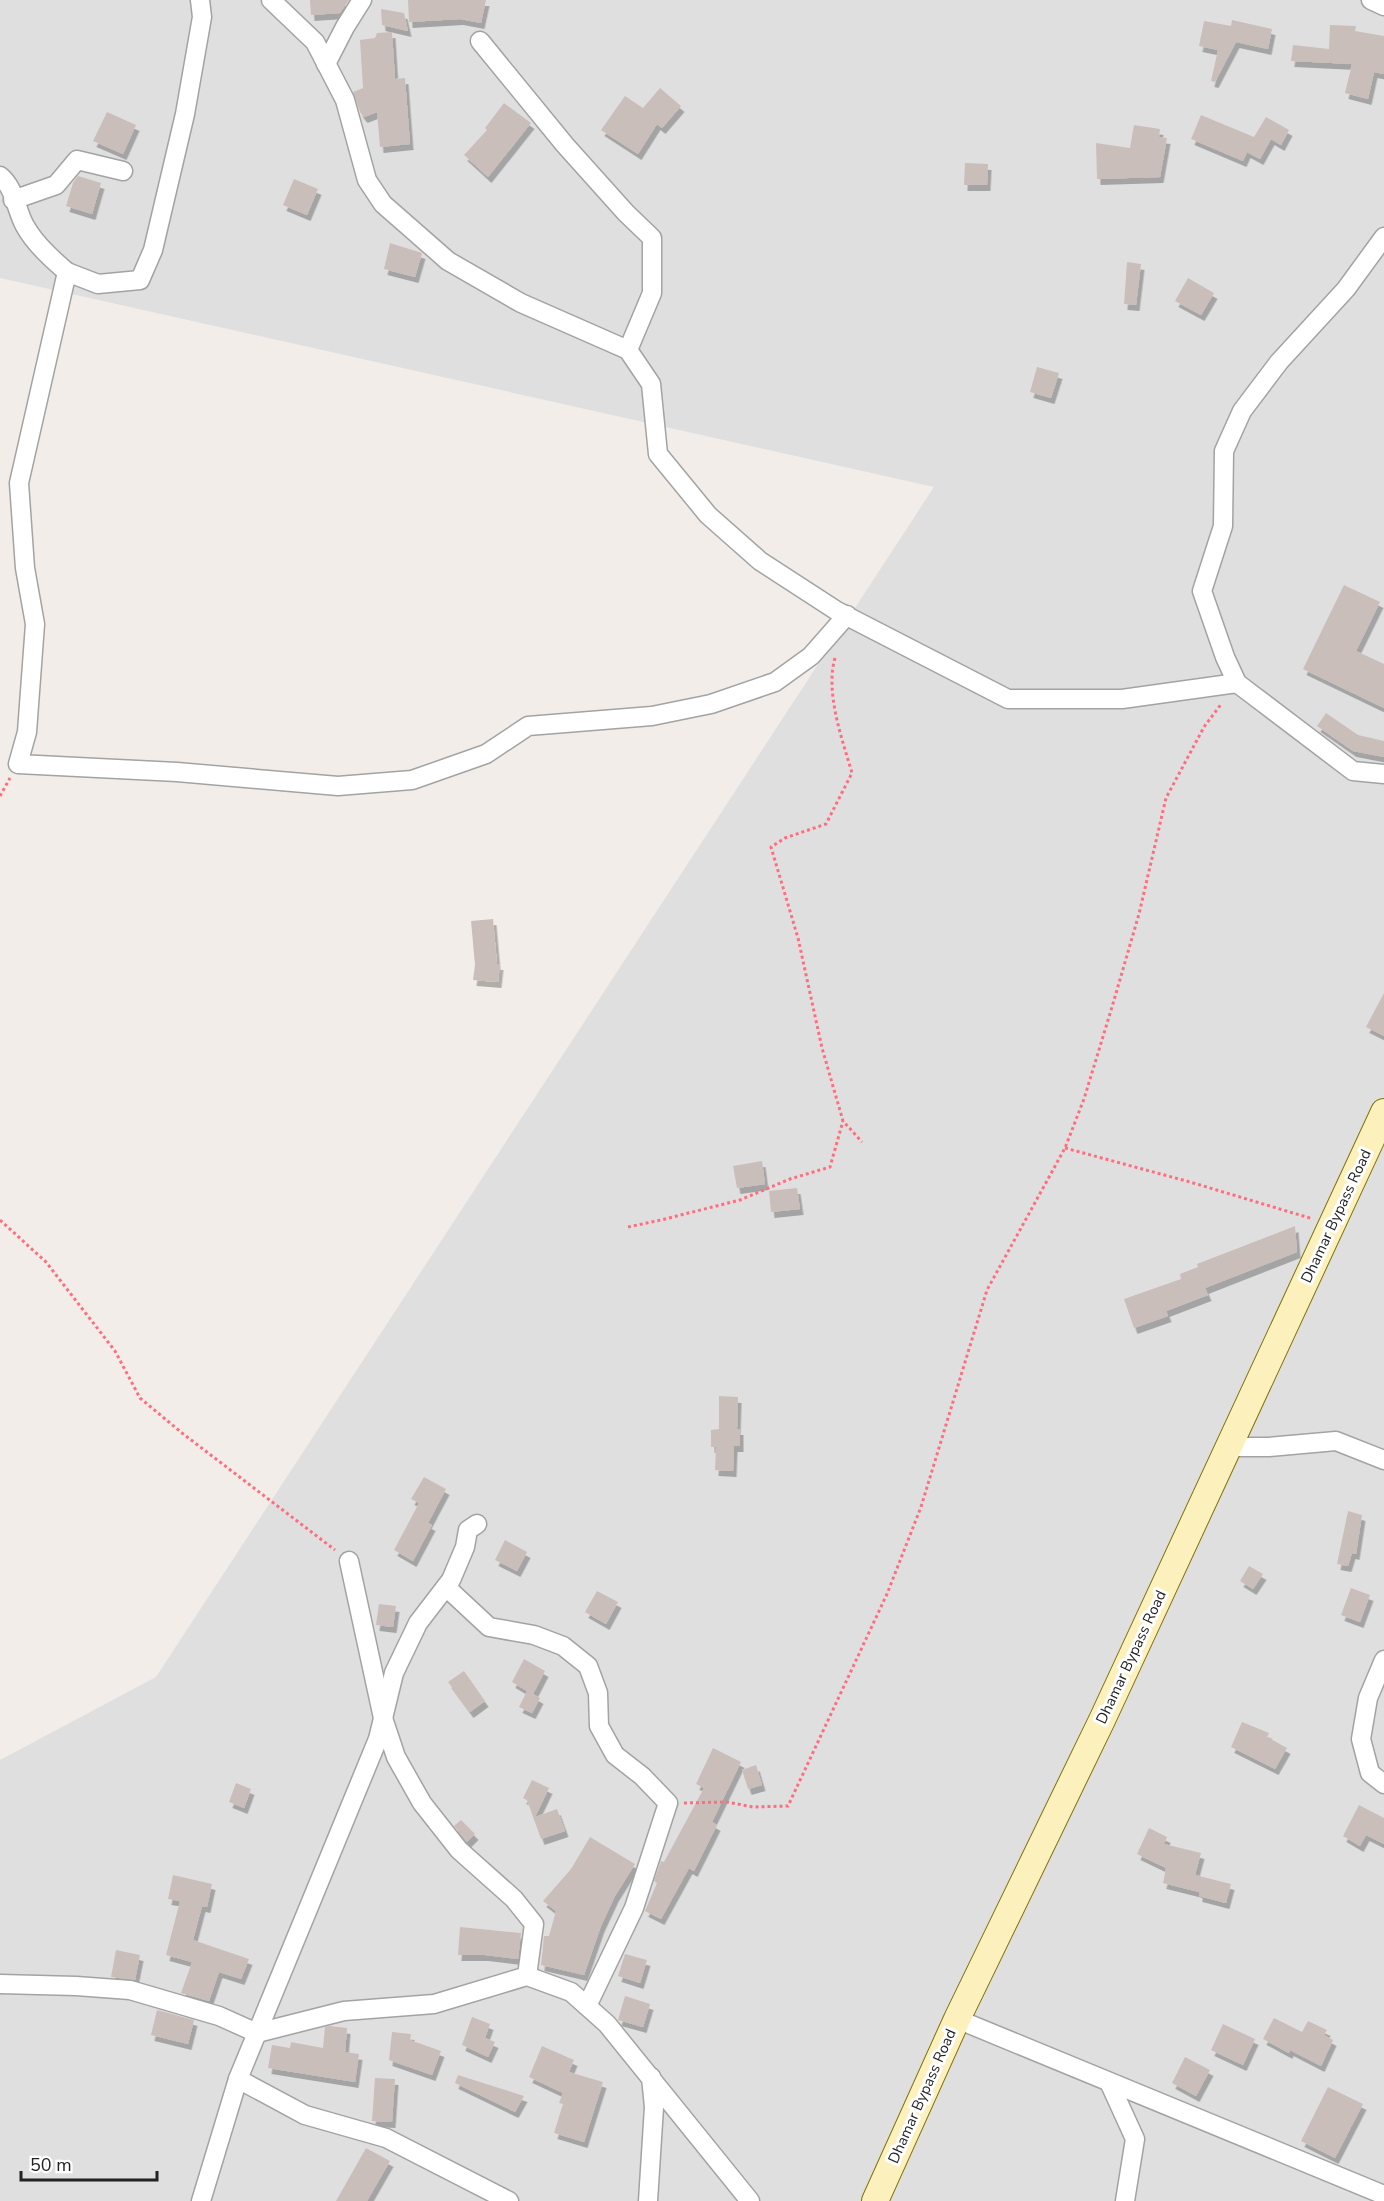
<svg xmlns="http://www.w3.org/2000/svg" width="1384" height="2201" viewBox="0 0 1384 2201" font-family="'Nunito Sans',sans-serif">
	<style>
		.residential { fill: #e0dfdf }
		.building { fill: #cabebb; filter: url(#shadow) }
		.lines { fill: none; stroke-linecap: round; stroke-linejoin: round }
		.minor-casing { stroke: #a3a3a3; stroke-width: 21 }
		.secondary-casing { stroke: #807202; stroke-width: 28 }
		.path { stroke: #fe6e7e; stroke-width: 3; stroke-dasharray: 3 3; stroke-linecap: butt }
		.minor { stroke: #fff; stroke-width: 18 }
		.secondary { stroke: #fcf1bd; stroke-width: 26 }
		.labels { text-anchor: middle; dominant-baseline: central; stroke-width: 6; stroke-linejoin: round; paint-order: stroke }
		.street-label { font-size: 15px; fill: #222; stroke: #fff }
	</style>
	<defs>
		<filter id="shadow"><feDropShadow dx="3.5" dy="6" stdDeviation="0" flood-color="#0004"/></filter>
	</defs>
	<rect width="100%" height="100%" fill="#f2ede8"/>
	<!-- residential -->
	<polygon class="residential" points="0,0 1384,0 1384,2201 0,2201 0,1760 156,1677 934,487 0,278"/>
	<!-- building -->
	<g class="building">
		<polygon points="310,0 349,0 340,13 311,15"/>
		<polygon points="408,0 486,0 481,23 460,19 409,22"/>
		<polygon points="381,9 404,13 408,31 382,25"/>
		<polygon points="1232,20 1272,29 1268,49 1236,42 1215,82 1211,81 1218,50 1199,46 1204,21 1231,26"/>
		<polygon points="1330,25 1356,26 1355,31 1384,36 1384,74 1374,72 1368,99 1345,93 1352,64 1291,61 1293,45 1329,49"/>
		<polygon points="392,32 395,79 405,78 410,144 380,147 377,112 364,117 360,112 353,92 363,88 360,40 375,38 377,33"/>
		<polygon points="660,88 681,106 662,128 657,124 638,154 601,130 625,96 643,108"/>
		<polygon points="504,103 531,123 488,177 464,155 487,130 485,128"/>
		<polygon points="107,112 136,125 123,154 93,141"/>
		<polygon points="1201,115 1254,137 1266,117 1289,130 1281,145 1271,139 1260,159 1247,152 1243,161 1191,139"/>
		<polygon points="1134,125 1160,129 1159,137 1167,138 1160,177 1097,179 1096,143 1130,148"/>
		<polygon points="965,163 988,164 987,185 964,185"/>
		<polygon points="78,176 101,183 92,214 66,206 73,183"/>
		<polygon points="294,179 318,189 307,215 283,205"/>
		<polygon points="390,243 422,253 415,277 384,269"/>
		<polygon points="1127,262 1141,264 1136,305 1124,304"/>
		<polygon points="1188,278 1214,293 1201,315 1175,301"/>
		<polygon points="1037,367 1059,373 1051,398 1030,392"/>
		<polygon points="1344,585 1380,602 1356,651 1384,664 1384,708 1303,669"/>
		<polygon points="1326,713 1358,735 1384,741 1384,757 1353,751 1317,726"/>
		<polygon points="493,919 497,964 500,964 498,982 473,980 475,965 471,921"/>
		<polygon points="1384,993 1384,1036 1366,1027"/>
		<polygon points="762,1161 765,1184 737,1188 733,1166"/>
		<polygon points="797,1188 800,1209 771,1212 769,1191"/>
		<polygon points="1295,1226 1297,1252 1205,1288 1208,1295 1166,1311 1168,1316 1134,1328 1124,1299 1181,1279 1180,1274 1198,1267 1197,1264"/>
		<polygon points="719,1396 738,1397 737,1429 740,1429 740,1446 734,1446 733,1471 715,1470 716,1447 711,1447 711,1430 719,1429"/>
		<polygon points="424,1477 446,1489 428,1523 432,1525 413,1561 394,1550 419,1503 411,1499"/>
		<polygon points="1348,1511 1362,1515 1356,1554 1352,1553 1348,1566 1337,1564"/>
		<polygon points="505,1540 527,1552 517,1571 495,1560"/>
		<polygon points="1249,1566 1263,1574 1253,1589 1240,1581"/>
		<polygon points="1351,1588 1370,1595 1360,1622 1341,1615"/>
		<polygon points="597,1591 618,1602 606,1624 585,1612"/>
		<polygon points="379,1604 396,1606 393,1627 376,1625"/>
		<polygon points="524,1659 545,1671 533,1694 540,1698 532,1713 519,1707 527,1691 512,1682"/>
		<polygon points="464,1671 485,1701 470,1712 448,1682"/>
		<polygon points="1242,1722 1269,1733 1267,1737 1287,1748 1275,1769 1231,1747"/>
		<polygon points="713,1748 741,1762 712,1822 717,1825 694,1871 689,1868 661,1919 645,1911 657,1883 654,1881 661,1861 664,1862 704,1788 696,1784"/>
		<polygon points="756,1765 762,1785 748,1789 742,1770"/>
		<polygon points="532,1780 549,1788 535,1817 557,1809 565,1831 541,1839 527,1800 523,1798"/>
		<polygon points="236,1783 251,1789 244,1808 229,1802"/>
		<polygon points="1359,1805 1384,1818 1384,1844 1366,1835 1360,1846 1343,1836"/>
		<polygon points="461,1820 475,1834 467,1842 454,1826"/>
		<polygon points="1149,1828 1167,1837 1164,1844 1201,1853 1195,1875 1231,1884 1226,1903 1199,1896 1199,1892 1163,1883 1166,1868 1137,1854"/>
		<polygon points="590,1837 635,1864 615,1896 601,1926 584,1975 541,1965 544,1936 549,1936 556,1911 543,1901 571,1869"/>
		<polygon points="173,1875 212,1884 207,1907 202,1906 193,1940 249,1959 241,1979 219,1972 209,2001 181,1993 192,1962 166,1955 180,1901 168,1899"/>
		<polygon points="460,1927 521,1933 518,1959 485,1955 458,1955"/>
		<polygon points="116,1950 140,1955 135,1980 111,1977"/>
		<polygon points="625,1954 647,1960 640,1983 618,1976"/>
		<polygon points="625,1996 650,2004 643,2027 618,2020"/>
		<polygon points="157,2010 194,2020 188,2044 151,2035"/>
		<polygon points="472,2017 490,2024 485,2038 495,2042 488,2057 462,2045"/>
		<polygon points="1274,2018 1302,2032 1308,2021 1327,2030 1324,2035 1333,2040 1321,2066 1290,2050 1289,2053 1263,2039"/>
		<polygon points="1223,2024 1255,2039 1243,2065 1211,2050"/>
		<polygon points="329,2026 347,2028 345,2052 359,2054 355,2082 268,2068 272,2045 290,2048 291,2042 323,2048 325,2027"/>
		<polygon points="392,2032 411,2034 410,2040 441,2051 432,2075 389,2060"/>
		<polygon points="542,2046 574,2060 569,2072 603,2082 584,2142 554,2133 563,2104 559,2103 563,2093 529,2077"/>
		<polygon points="1185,2057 1210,2070 1196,2096 1172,2083"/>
		<polygon points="458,2075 524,2096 515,2112 455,2083"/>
		<polygon points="375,2078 395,2079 392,2122 372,2121"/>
		<polygon points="1328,2087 1363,2104 1335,2158 1301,2141"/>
		<polygon points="366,2148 390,2161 367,2201 336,2201"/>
	</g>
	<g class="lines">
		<defs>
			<g id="minor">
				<polyline points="200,0 202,17 185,114 153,250 140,280 98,284 67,272 19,483 25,568 35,624 27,732 18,764 177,772 338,786 412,780 486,754 528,726 652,716 711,704 775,682 811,656 847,615"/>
				<polyline points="271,0 315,42 345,100 367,180 383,204 448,261 521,303 628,350 651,384 658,454 708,515 760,561 837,611 1008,699 1122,699 1237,683 1353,771 1384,774"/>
				<polyline points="1371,0 1384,6"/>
				<polyline points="480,41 565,145 626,213 652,238 652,293 628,350"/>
				<polyline points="326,64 345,27 362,0"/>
				<path d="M0 176C15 188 16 210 25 226 35 244 52 259 67 272"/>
				<polyline points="13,200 56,185 77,160 123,171"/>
				<polyline points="1237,683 1225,657 1202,591 1223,526 1224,451 1242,411 1279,362 1346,289 1384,237"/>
				<polyline points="1229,1447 1269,1447 1336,1441 1384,1460"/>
				<polyline points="349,1561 383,1718 396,1757 422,1803 459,1850 514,1899 534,1924 527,1976"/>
				<polyline points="446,1587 489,1627 534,1635 563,1646 588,1666 598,1693 599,1726 615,1755 642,1776 668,1803 634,1908 587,2006"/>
				<polyline points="1384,1660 1368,1698 1361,1739 1370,1773 1384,1784"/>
				<polyline points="0,1984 76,1986 130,1990 219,2016 257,2033 344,2011 434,2004 527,1976 571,1992 607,2024 750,2201"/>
				<polyline points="957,2019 1384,2195"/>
				<polyline points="238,2079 305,2115 386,2138 509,2201"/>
				<polyline points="1109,2082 1135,2139 1125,2201"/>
				<polyline points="201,2201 238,2079 378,1739 394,1673 418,1623 451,1580 465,1547 468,1530 477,1524"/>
				<polyline points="648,2201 654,2107 651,2077"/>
			</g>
			<polyline id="secondary" points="875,2201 957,2019 1102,1720 1384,1112"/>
		</defs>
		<!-- minor casing -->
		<use href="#minor" class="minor-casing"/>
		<!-- secondary casing -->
		<use href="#secondary" class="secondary-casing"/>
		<!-- path -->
		<g class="path">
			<path d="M835 658C825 692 842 739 852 773L826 824 785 838 771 847 798 938 822 1048 843 1121 862 1142"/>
			<polyline points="0,796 10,778"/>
			<polyline points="1065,1148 1190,1182 1313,1219"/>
			<polyline points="0,1220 46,1262 115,1351 140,1398 182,1433 335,1550"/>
			<polyline points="628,1227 661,1220 740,1200 790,1179 830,1167 843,1121"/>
			<polyline points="684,1803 727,1802 753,1807 788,1806 887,1594 921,1507 987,1290 1065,1148 1084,1099 1112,1007 1139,914 1166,798 1204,727 1222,703"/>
		</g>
		<!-- minor -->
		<use href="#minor" class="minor"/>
		<!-- secondary -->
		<use href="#secondary" class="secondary"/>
	</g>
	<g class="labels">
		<!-- street labels -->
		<g class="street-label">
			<text transform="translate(1336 1216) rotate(-65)">Dhamar Bypass Road</text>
			<text transform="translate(1131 1657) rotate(-65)">Dhamar Bypass Road</text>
			<text transform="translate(922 2096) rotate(-66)">Dhamar Bypass Road</text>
		</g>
	</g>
	<!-- scale -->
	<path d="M21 2171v9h136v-9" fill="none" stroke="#222222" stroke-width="3"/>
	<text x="30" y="2171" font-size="18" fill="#222222" stroke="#ffffff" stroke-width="4.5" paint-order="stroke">50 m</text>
</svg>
